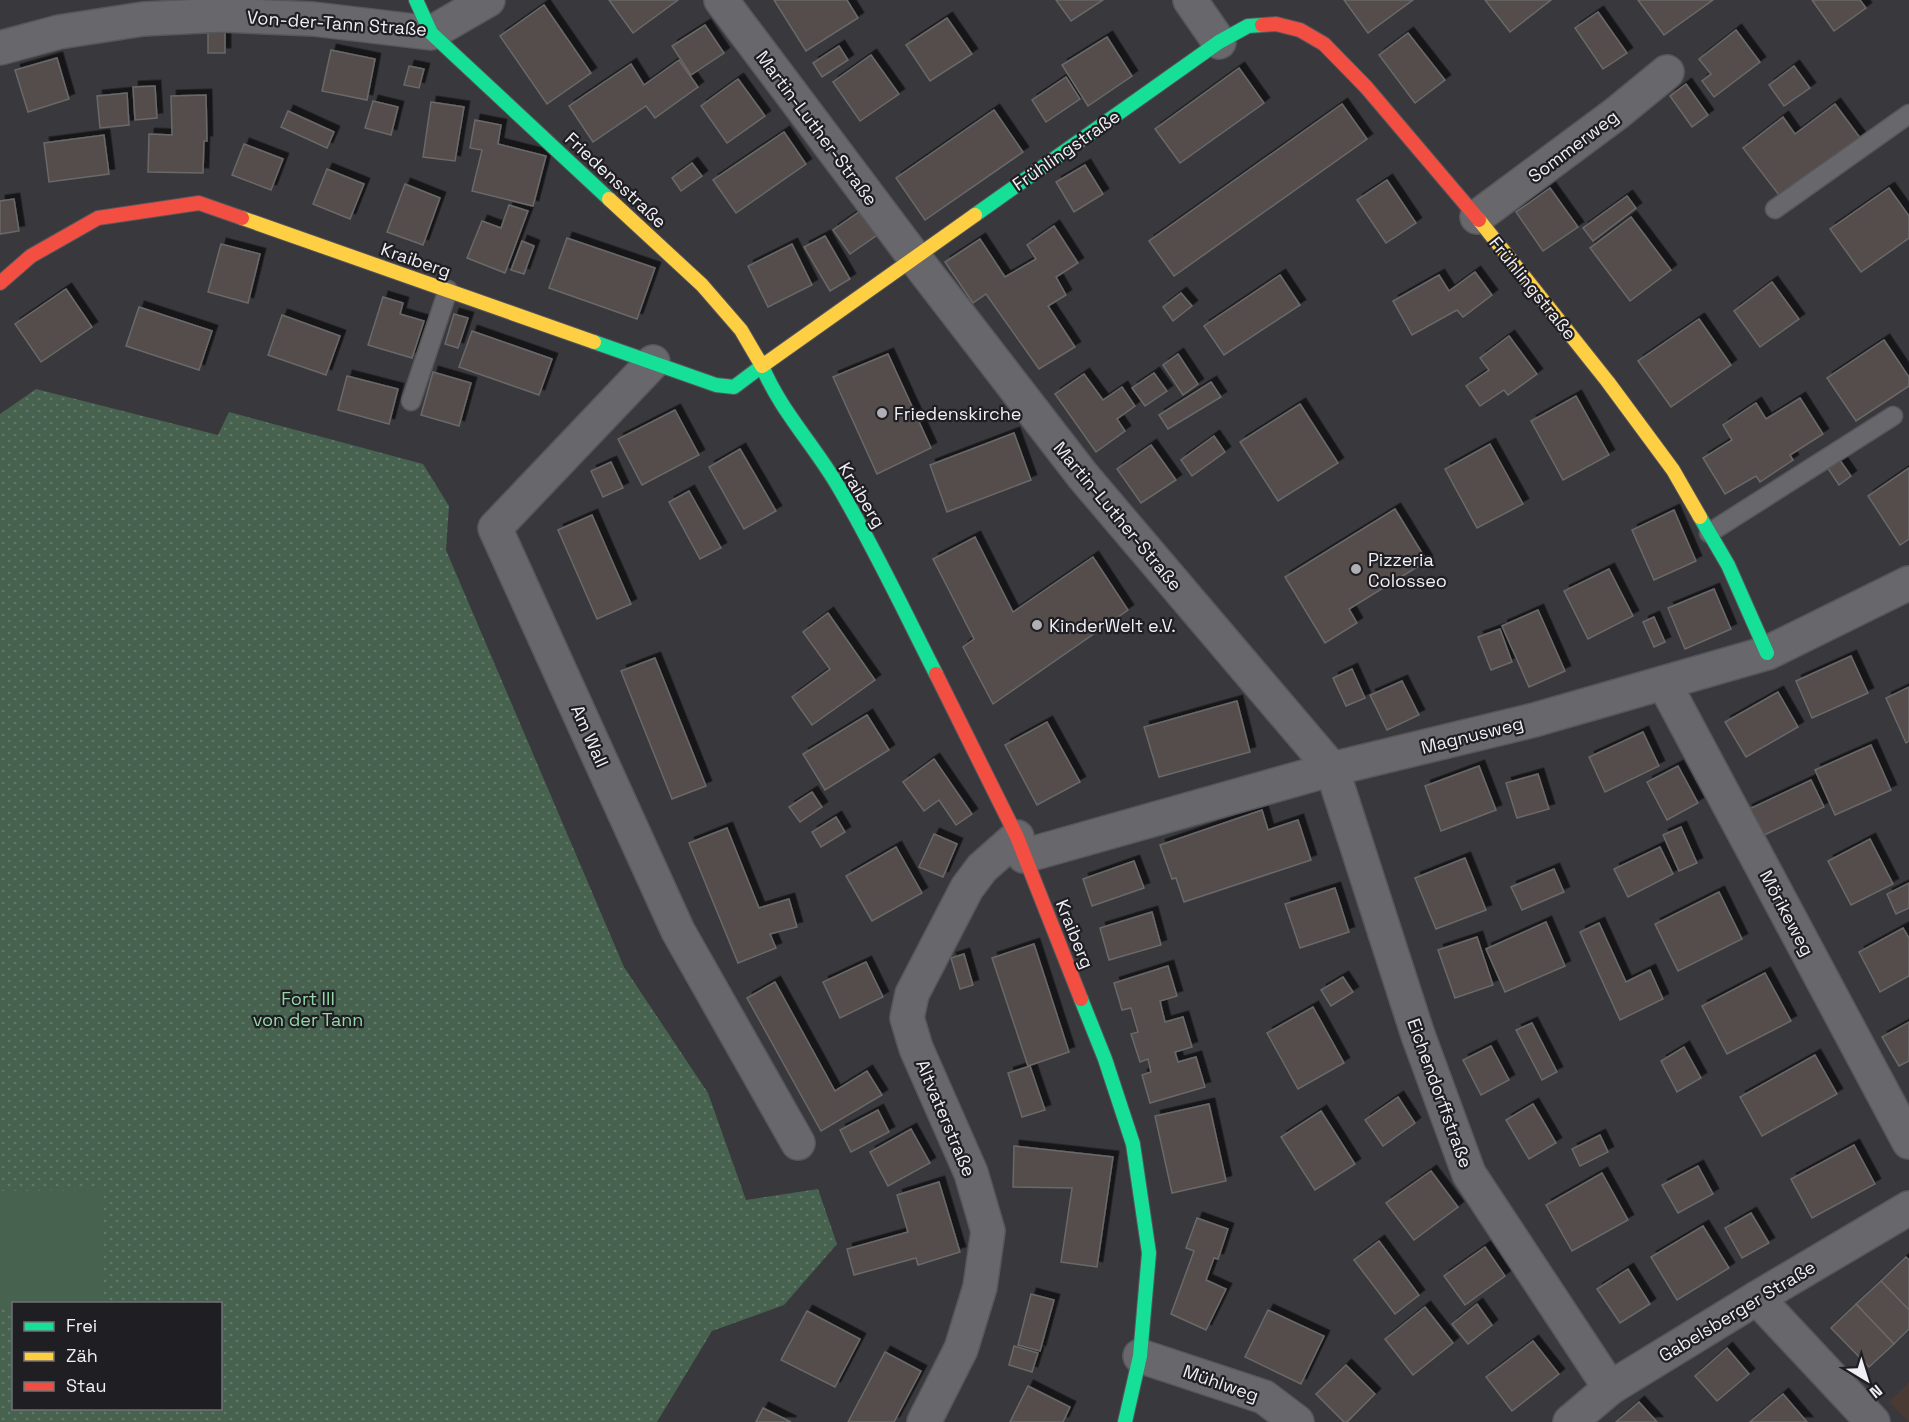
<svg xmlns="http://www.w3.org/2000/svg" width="1909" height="1422" viewBox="0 0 1909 1422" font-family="'Space Grotesk',sans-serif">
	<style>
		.education { fill: #4a3a34 }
		.park { fill: url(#park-dots); fill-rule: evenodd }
		.pitch { fill: #47624f }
		.building { fill: #544e4b; stroke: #6a6869; stroke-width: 1.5; filter: url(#shadow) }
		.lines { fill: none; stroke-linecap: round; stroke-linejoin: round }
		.lane-casing { stroke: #56565b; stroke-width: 21 }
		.street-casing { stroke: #56565b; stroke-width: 36 }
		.fast-casing { stroke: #56565b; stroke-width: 16 }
		.slow-casing { stroke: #56565b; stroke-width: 16 }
		.jam-casing { stroke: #56565b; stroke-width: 16 }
		.lane { stroke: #68686c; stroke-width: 18 }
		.street { stroke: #68686c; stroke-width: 33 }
		.fast { stroke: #16e098; stroke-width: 14 }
		.slow { stroke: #ffcf43; stroke-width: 14 }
		.jam { stroke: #f24e42; stroke-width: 14 }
		.poi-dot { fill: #b0afb5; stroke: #1f1e22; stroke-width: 2 }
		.labels { text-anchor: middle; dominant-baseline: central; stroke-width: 4.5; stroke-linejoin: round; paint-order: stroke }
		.street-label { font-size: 18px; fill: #f0eff5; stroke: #1f1e22 }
		.poi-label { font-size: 18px; fill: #f0eff5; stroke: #1f1e22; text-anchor: start }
		.park-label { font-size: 18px; fill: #94d8a8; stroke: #1f1e22 }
	</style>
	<defs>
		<pattern id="park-dots" width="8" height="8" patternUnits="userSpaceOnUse" patternTransform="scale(1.5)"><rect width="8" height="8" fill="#47624f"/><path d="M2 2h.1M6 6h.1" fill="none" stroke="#627969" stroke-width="1.8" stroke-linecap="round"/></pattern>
		<filter id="shadow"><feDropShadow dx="5.5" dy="-5.5" stdDeviation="0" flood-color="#0009"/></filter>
	</defs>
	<rect width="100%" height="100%" fill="#38383d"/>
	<!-- education -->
	<polygon class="education" points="1909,1382 1909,1422 1889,1402"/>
	<!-- park -->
	<path class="park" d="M36 389 218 435 229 412 423 464 449 506 446 550 624 967 708 1093 746 1200 818 1189 837 1244 784 1305 712 1331 657 1422H0V414ZM14 1304H220V1408H14Z"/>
	<!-- pitch -->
	<polygon class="pitch" points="102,1190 102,1303 14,1304 13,1308 0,1308 0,1191"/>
	<!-- building -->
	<g class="building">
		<polygon points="609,0 678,0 633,33"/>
		<polygon points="774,0 847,0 858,18 806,51"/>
		<polygon points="1056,0 1103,0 1071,21"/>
		<polygon points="1344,0 1413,0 1368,33"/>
		<polygon points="1485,0 1551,0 1510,32"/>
		<polygon points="1638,0 1713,0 1664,35"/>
		<polygon points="1812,0 1860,0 1866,8 1834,31"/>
		<polygon points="544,5 591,73 547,104 500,36"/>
		<polygon points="1598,12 1627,53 1603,69 1575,28"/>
		<polygon points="947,18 972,54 930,81 906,45"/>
		<polygon points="705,25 724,53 691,75 672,46"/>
		<rect x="208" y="30" width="17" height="23"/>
		<polygon points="1736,30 1760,62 1714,97 1702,81 1711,74 1699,59"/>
		<polygon points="1408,33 1445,80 1415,103 1379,55"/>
		<polygon points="1107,37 1132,76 1088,106 1062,65"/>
		<polygon points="839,46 848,60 822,77 813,63"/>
		<polygon points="331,50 375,59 367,100 322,91"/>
		<polygon points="871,55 899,94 860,121 833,82"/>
		<polygon points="57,58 69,99 28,112 15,70"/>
		<polygon points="679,60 698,87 655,118 646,106 593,142 569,106 631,64 644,85"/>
		<polygon points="409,66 424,69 419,88 404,85"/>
		<polygon points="1794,66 1810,88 1784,106 1769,85"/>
		<polygon points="1239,68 1264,103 1180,163 1155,129"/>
		<polygon points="1066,77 1080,99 1046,122 1032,100"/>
		<polygon points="738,79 765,116 727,143 701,106"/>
		<polygon points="1686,84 1708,115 1692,127 1670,96"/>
		<polygon points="155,86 157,118 135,120 133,87"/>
		<polygon points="127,93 129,125 100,128 97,96"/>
		<polygon points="206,95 207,141 204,141 203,173 148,172 149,134 172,135 171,96"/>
		<polygon points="373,101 398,107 391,135 365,128"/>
		<polygon points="431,102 464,107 455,161 423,157"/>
		<polygon points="1342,104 1367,139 1174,276 1149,241"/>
		<polygon points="1835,104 1861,139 1782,199 1743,148 1783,117 1795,134"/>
		<polygon points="994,110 1023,152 925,220 896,178"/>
		<polygon points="288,111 334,132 327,148 281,127"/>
		<polygon points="475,120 501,125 498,144 546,156 533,206 472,191 482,150 470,148"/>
		<polygon points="784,132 806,164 736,213 713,180"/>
		<polygon points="104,135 109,174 49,182 44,143"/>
		<polygon points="244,144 283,159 271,190 232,175"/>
		<polygon points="692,163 702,176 681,191 672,178"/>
		<polygon points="1085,165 1103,194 1074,212 1056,182"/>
		<polygon points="327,169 364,184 350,219 313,204"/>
		<polygon points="1387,180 1416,223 1386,243 1357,200"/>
		<polygon points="405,184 440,198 423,245 387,232"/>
		<polygon points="1550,188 1578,227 1543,251 1516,212"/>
		<polygon points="1889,188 1909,216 1909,238 1861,272 1830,229"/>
		<polygon points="1627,196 1636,208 1593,241 1583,228"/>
		<polygon points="14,199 19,231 0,234 0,201"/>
		<polygon points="509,205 528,211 505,273 467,258 482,221 501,228"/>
		<polygon points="866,207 883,231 850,254 833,230"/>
		<polygon points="1631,217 1671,270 1630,301 1590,248"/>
		<polygon points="1054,226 1078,263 1056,277 1066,295 1048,306 1075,347 1039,369 986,294 973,303 945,262 980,239 1005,277 1036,259 1027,245"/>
		<polygon points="825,236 850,279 830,291 804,247"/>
		<polygon points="567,238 655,268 637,319 549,288"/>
		<polygon points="522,241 534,246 524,274 511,270"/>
		<polygon points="221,244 260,254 248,303 208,292"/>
		<polygon points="792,244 812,285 768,307 748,266"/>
		<polygon points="1475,272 1492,295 1463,317 1457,310 1412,335 1393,301 1439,275 1449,291"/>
		<polygon points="1280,275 1300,305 1224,355 1204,326"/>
		<polygon points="1772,282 1799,319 1760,347 1734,311"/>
		<polygon points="66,289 92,327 41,362 15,324"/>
		<polygon points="1181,293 1192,306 1173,321 1163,307"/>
		<polygon points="383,297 403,303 400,314 424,321 412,358 368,345"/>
		<polygon points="139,307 212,331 199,370 126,346"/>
		<polygon points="454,314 468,318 458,348 445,344"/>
		<polygon points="282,315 340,336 326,375 268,355"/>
		<polygon points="1699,319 1731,365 1671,407 1638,361"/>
		<polygon points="472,331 552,359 539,395 459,367"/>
		<polygon points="1509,336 1537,374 1508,395 1504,390 1480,406 1466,386 1489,370 1480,358"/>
		<polygon points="1884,340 1909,377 1909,386 1856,421 1827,378"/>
		<polygon points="888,354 931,448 877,474 833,377"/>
		<polygon points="1178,354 1198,384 1183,395 1163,365"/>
		<polygon points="433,372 471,383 459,426 421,415"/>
		<polygon points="1154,373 1167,391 1145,406 1132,388"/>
		<polygon points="1084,374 1103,400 1122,387 1135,406 1117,419 1125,431 1096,452 1055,394"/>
		<polygon points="347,376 398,389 389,424 338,410"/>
		<polygon points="1211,382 1221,397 1168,429 1159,415"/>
		<polygon points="1576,396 1609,455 1563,480 1531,421"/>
		<polygon points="1800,398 1823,434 1790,455 1793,460 1760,482 1756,476 1725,494 1703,458 1732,440 1723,425 1756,403 1766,419"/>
		<polygon points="1300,404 1338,463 1278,501 1240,442"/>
		<polygon points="675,410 699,455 642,485 618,439"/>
		<polygon points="1014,433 1031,480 947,512 930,465"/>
		<polygon points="1214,436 1225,452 1192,476 1181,460"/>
		<polygon points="1490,444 1523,504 1477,528 1445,469"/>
		<polygon points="1151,445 1176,480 1141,503 1117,469"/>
		<polygon points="740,449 776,511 744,529 709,467"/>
		<polygon points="1837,456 1851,476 1839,485 1825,464"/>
		<polygon points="611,462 623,488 603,497 591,471"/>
		<polygon points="1909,468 1909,539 1900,545 1868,496"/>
		<polygon points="689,491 721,548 700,559 669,502"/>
		<polygon points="1395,509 1427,561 1349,609 1357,623 1325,643 1285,577"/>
		<polygon points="1674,510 1696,561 1654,580 1632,530"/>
		<polygon points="592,515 631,604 597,619 558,530"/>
		<polygon points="975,537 1013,612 1093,557 1128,610 993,704 963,647 974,639 933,559"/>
		<polygon points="1609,569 1633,616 1588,639 1564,591"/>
		<polygon points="1714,589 1731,629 1685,649 1668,608"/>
		<polygon points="1538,610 1565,671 1529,687 1502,626"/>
		<polygon points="828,613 875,680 812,725 792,697 830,669 803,632"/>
		<polygon points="1654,617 1665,642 1654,647 1643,622"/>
		<polygon points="1500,629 1512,662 1491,670 1478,637"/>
		<polygon points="1851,656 1868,693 1812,718 1796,681"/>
		<polygon points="655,658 706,786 672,799 621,671"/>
		<polygon points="1352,669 1365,698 1346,706 1333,678"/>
		<polygon points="1402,681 1419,715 1387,730 1370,695"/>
		<polygon points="1909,687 1909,741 1906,743 1886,698"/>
		<polygon points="1778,692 1798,727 1746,757 1725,722"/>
		<polygon points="1237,701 1250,752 1159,777 1144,727"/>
		<polygon points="867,715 889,750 825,790 803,754"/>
		<polygon points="1047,722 1080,782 1037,805 1005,745"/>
		<polygon points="1643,732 1659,766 1605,792 1589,757"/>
		<polygon points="1871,745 1891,790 1835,815 1815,770"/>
		<polygon points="934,759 972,814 956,825 939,800 924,811 903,782"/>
		<polygon points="1479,766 1496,810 1441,831 1425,786"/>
		<polygon points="1678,766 1698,803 1667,820 1647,782"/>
		<polygon points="1538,774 1549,809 1517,818 1506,783"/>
		<polygon points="1811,780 1824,807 1760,837 1747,810"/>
		<polygon points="812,792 822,807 800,822 789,807"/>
		<polygon points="1262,810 1268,830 1298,820 1311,860 1184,902 1176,878 1172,879 1160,845"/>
		<polygon points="836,817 845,832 821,847 812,832"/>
		<polygon points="1681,827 1697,863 1679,871 1663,835"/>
		<polygon points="727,828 759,908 789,899 797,927 770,934 776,948 738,963 689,843"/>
		<polygon points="934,834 957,844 943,877 919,867"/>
		<polygon points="1870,839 1893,884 1851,905 1828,861"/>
		<polygon points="896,847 922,893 872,921 846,876"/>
		<polygon points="1660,847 1673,874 1628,897 1614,869"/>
		<polygon points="1465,858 1486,910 1436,929 1415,878"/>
		<polygon points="1134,861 1144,888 1092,906 1083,879"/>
		<polygon points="1554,869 1564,892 1522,910 1511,887"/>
		<polygon points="1909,883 1909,908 1896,914 1887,894"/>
		<polygon points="1335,888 1349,932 1300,948 1285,904"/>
		<polygon points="1719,892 1742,939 1678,971 1655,924"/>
		<polygon points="1152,912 1161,945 1109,960 1100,928"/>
		<polygon points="1546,922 1565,966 1505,992 1486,949"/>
		<polygon points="1599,923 1626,982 1650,970 1663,999 1620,1020 1580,932"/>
		<polygon points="1903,928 1909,938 1909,976 1880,992 1859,952"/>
		<polygon points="1477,937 1493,985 1455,998 1438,950"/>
		<polygon points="1034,944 1069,1052 1028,1066 992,958"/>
		<polygon points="964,954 973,985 960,989 951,958"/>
		<polygon points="866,962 883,997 840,1018 823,982"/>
		<polygon points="1168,966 1177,996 1160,1001 1165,1022 1183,1017 1192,1047 1175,1052 1178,1062 1196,1057 1205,1087 1150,1103 1142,1075 1151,1072 1148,1059 1140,1062 1131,1034 1138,1032 1131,1008 1122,1010 1114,983"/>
		<polygon points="1765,973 1791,1021 1727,1054 1702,1006"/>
		<polygon points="1343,977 1353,992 1331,1006 1321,990"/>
		<polygon points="775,982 835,1091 867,1071 882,1095 821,1131 747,998"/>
		<polygon points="1313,1007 1344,1063 1298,1089 1267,1033"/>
		<polygon points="1909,1022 1909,1061 1899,1066 1882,1037"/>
		<polygon points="1532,1023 1557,1072 1542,1080 1516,1030"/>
		<polygon points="1491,1046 1509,1080 1481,1095 1463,1060"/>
		<polygon points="1684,1047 1701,1078 1677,1092 1661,1061"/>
		<polygon points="1815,1055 1837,1094 1762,1136 1740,1097"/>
		<polygon points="1030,1066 1045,1110 1022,1117 1008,1073"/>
		<polygon points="1398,1097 1415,1123 1383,1146 1365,1120"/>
		<polygon points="1209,1104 1226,1181 1172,1193 1155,1116"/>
		<polygon points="1533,1104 1556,1143 1529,1159 1506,1120"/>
		<polygon points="878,1110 889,1132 851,1152 840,1130"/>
		<polygon points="1321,1111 1355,1164 1315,1190 1281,1137"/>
		<polygon points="911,1129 930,1163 888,1186 870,1152"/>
		<polygon points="1600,1135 1608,1152 1580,1166 1572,1149"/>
		<polygon points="1854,1145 1875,1184 1812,1218 1791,1179"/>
		<polygon points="1014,1146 1113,1157 1097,1267 1061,1262 1072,1188 1013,1187"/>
		<polygon points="1698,1166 1713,1194 1678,1213 1662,1185"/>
		<polygon points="1431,1171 1458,1207 1414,1240 1386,1203"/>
		<polygon points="1602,1173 1628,1220 1572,1251 1546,1205"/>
		<polygon points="939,1182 960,1252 918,1265 916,1258 854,1275 847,1249 908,1232 897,1195"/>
		<polygon points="1751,1213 1769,1243 1742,1258 1725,1228"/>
		<polygon points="1197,1218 1228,1229 1218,1259 1214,1258 1206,1280 1226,1289 1206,1330 1171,1314 1194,1251 1186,1248"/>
		<polygon points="1703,1226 1729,1268 1677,1300 1651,1257"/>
		<polygon points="1379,1241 1419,1295 1395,1314 1354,1260"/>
		<polygon points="1485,1247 1505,1276 1465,1305 1444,1276"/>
		<polygon points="1906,1257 1909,1260 1909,1310 1881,1281"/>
		<polygon points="1628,1269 1650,1304 1620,1323 1597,1289"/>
		<polygon points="1881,1281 1909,1310 1909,1329 1894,1344 1856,1304"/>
		<polygon points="1031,1294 1054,1300 1040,1351 1018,1345"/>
		<polygon points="1477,1304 1492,1325 1468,1344 1452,1324"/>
		<polygon points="1856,1304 1894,1344 1869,1367 1831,1328"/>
		<polygon points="1425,1307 1453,1343 1413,1375 1385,1339"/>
		<polygon points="1268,1310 1324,1336 1301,1384 1245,1357"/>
		<polygon points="807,1311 860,1339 835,1387 781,1360"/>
		<polygon points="1533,1341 1559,1374 1512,1411 1486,1377"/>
		<polygon points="1014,1346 1038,1353 1032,1372 1009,1365"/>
		<polygon points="1727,1348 1749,1374 1717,1401 1695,1376"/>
		<polygon points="885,1352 921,1371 894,1422 848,1422"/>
		<polygon points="1346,1365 1375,1394 1347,1422 1344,1422 1316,1394"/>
		<polygon points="1028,1386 1070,1407 1063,1422 1010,1422"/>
		<polygon points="1783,1394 1807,1422 1750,1422"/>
		<polygon points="1639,1402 1657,1422 1616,1422"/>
		<polygon points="763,1408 791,1422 756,1422"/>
	</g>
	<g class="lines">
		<defs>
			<g id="lane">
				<polyline points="1775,209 1909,114"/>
				<polyline points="411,401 448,290"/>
				<polyline points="1709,533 1893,416"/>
			</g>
			<g id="street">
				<polyline points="721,0 914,257 1083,476 1332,769 1418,1035 1469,1174 1610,1388"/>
				<polyline points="1190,0 1219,42"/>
				<polyline points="0,48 59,32 143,19 222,15 313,19 431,33 488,0"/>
				<polyline points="1477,217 1617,113 1667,72"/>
				<polyline points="653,362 495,528 678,931 798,1143"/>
				<polyline points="1664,683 1909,1142"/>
				<polyline points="1024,856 1332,769 1534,720 1767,653 1909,583"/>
				<polyline points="1757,1298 1873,1422"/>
				<polyline points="1140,1356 1264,1397 1297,1422"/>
				<polyline points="924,1422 961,1349 980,1287 988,1231 971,1173 916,1048 907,1018 912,994 967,888 982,868 1017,837"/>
				<polyline points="1570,1422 1610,1388 1757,1298 1909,1208"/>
			</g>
			<g id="fast">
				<polyline points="416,0 431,33 609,199"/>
				<polyline points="975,215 1219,42 1248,26 1262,25"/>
				<path d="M594 342 716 385 734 387 762 366C780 410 814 445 838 486 874 547 904 611 936 674"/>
				<polyline points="1700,517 1728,565 1767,653"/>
				<polyline points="1081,999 1105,1059 1133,1144 1149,1253 1140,1356 1125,1422"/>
			</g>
			<g id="slow">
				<polyline points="609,199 702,285 741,330 762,366 975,215"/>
				<polyline points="242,218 594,342"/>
				<polyline points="1479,220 1608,382 1673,470 1700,517"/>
			</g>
			<g id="jam">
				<polyline points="1262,25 1276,24 1300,30 1324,44 1366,87 1479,220"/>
				<polyline points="0,283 31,256 98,218 199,203 242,218"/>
				<polyline points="936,674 1017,837 1081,999"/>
			</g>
		</defs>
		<!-- lane casing -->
		<use href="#lane" class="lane-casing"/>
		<!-- street casing -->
		<use href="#street" class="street-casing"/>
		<!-- fast casing -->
		<use href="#fast" class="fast-casing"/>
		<!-- slow casing -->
		<use href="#slow" class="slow-casing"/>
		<!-- jam casing -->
		<use href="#jam" class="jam-casing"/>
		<!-- lane -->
		<use href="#lane" class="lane"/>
		<!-- street -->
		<use href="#street" class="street"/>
		<!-- fast -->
		<use href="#fast" class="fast"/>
		<!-- slow -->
		<use href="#slow" class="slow"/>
		<!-- jam -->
		<use href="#jam" class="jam"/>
	</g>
	<!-- markers -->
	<g class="poi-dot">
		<circle cx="882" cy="413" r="6"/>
		<circle cx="1356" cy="569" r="6"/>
		<circle cx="1037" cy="625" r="6"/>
	</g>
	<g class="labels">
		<!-- street labels -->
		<g class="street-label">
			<text transform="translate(337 23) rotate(4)">Von-der-Tann Straße</text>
			<text transform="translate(817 128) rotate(53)">Martin-Luther-Straße</text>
			<text transform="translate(1573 146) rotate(-37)">Sommerweg</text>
			<text transform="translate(1066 150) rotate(-35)">Frühlingstraße</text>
			<text transform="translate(616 180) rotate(43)">Friedensstraße</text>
			<text transform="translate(416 260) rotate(19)">Kraiberg</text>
			<text transform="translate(1533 288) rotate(51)">Frühlingstraße</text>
			<text transform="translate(862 495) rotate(59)">Kraiberg</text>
			<text transform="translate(1118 516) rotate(50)">Martin-Luther-Straße</text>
			<text transform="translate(1472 735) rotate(-14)">Magnusweg</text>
			<text transform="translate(590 736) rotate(66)">Am Wall</text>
			<text transform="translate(1787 913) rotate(62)">Mörikeweg</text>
			<text transform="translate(1075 934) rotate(68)">Kraiberg</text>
			<text transform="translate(1440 1093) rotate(70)">Eichendorffstraße</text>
			<text transform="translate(946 1118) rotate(67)">Altvaterstraße</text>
			<text transform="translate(1737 1311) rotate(-31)">Gabelsberger Straße</text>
			<text transform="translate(1221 1383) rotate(19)">Mühlweg</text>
		</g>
		<!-- poi labels -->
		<g class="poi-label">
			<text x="894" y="413">Friedenskirche</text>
			<text x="1368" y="559">Pizzeria<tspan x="1368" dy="21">Colosseo</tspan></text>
			<text x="1049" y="625">KinderWelt e.V.</text>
		</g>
		<!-- park labels -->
		<g class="park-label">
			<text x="308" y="998">Fort III<tspan x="308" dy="21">von der Tann</tspan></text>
		</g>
	</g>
	<!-- legend -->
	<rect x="12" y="1302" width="210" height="108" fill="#1f1e22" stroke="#737276" stroke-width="1.5"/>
	<rect x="24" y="1322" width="30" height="9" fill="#16e098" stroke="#737276" stroke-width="1.5"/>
	<text x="66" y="1332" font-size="18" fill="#f0eff5">Frei</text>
	<rect x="24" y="1352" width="30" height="9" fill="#ffcf43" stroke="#737276" stroke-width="1.5"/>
	<text x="66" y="1362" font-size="18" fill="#f0eff5">Zäh</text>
	<rect x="24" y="1382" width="30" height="9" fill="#f24e42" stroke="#737276" stroke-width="1.5"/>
	<text x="66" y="1392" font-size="18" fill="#f0eff5">Stau</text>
	<!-- north arrow -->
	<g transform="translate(1867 1380) rotate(142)" stroke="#1f1e22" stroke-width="4.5" paint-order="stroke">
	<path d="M0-4.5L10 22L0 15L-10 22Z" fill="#f0eff5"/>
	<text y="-9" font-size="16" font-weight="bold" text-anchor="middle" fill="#f0eff5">N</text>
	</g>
</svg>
